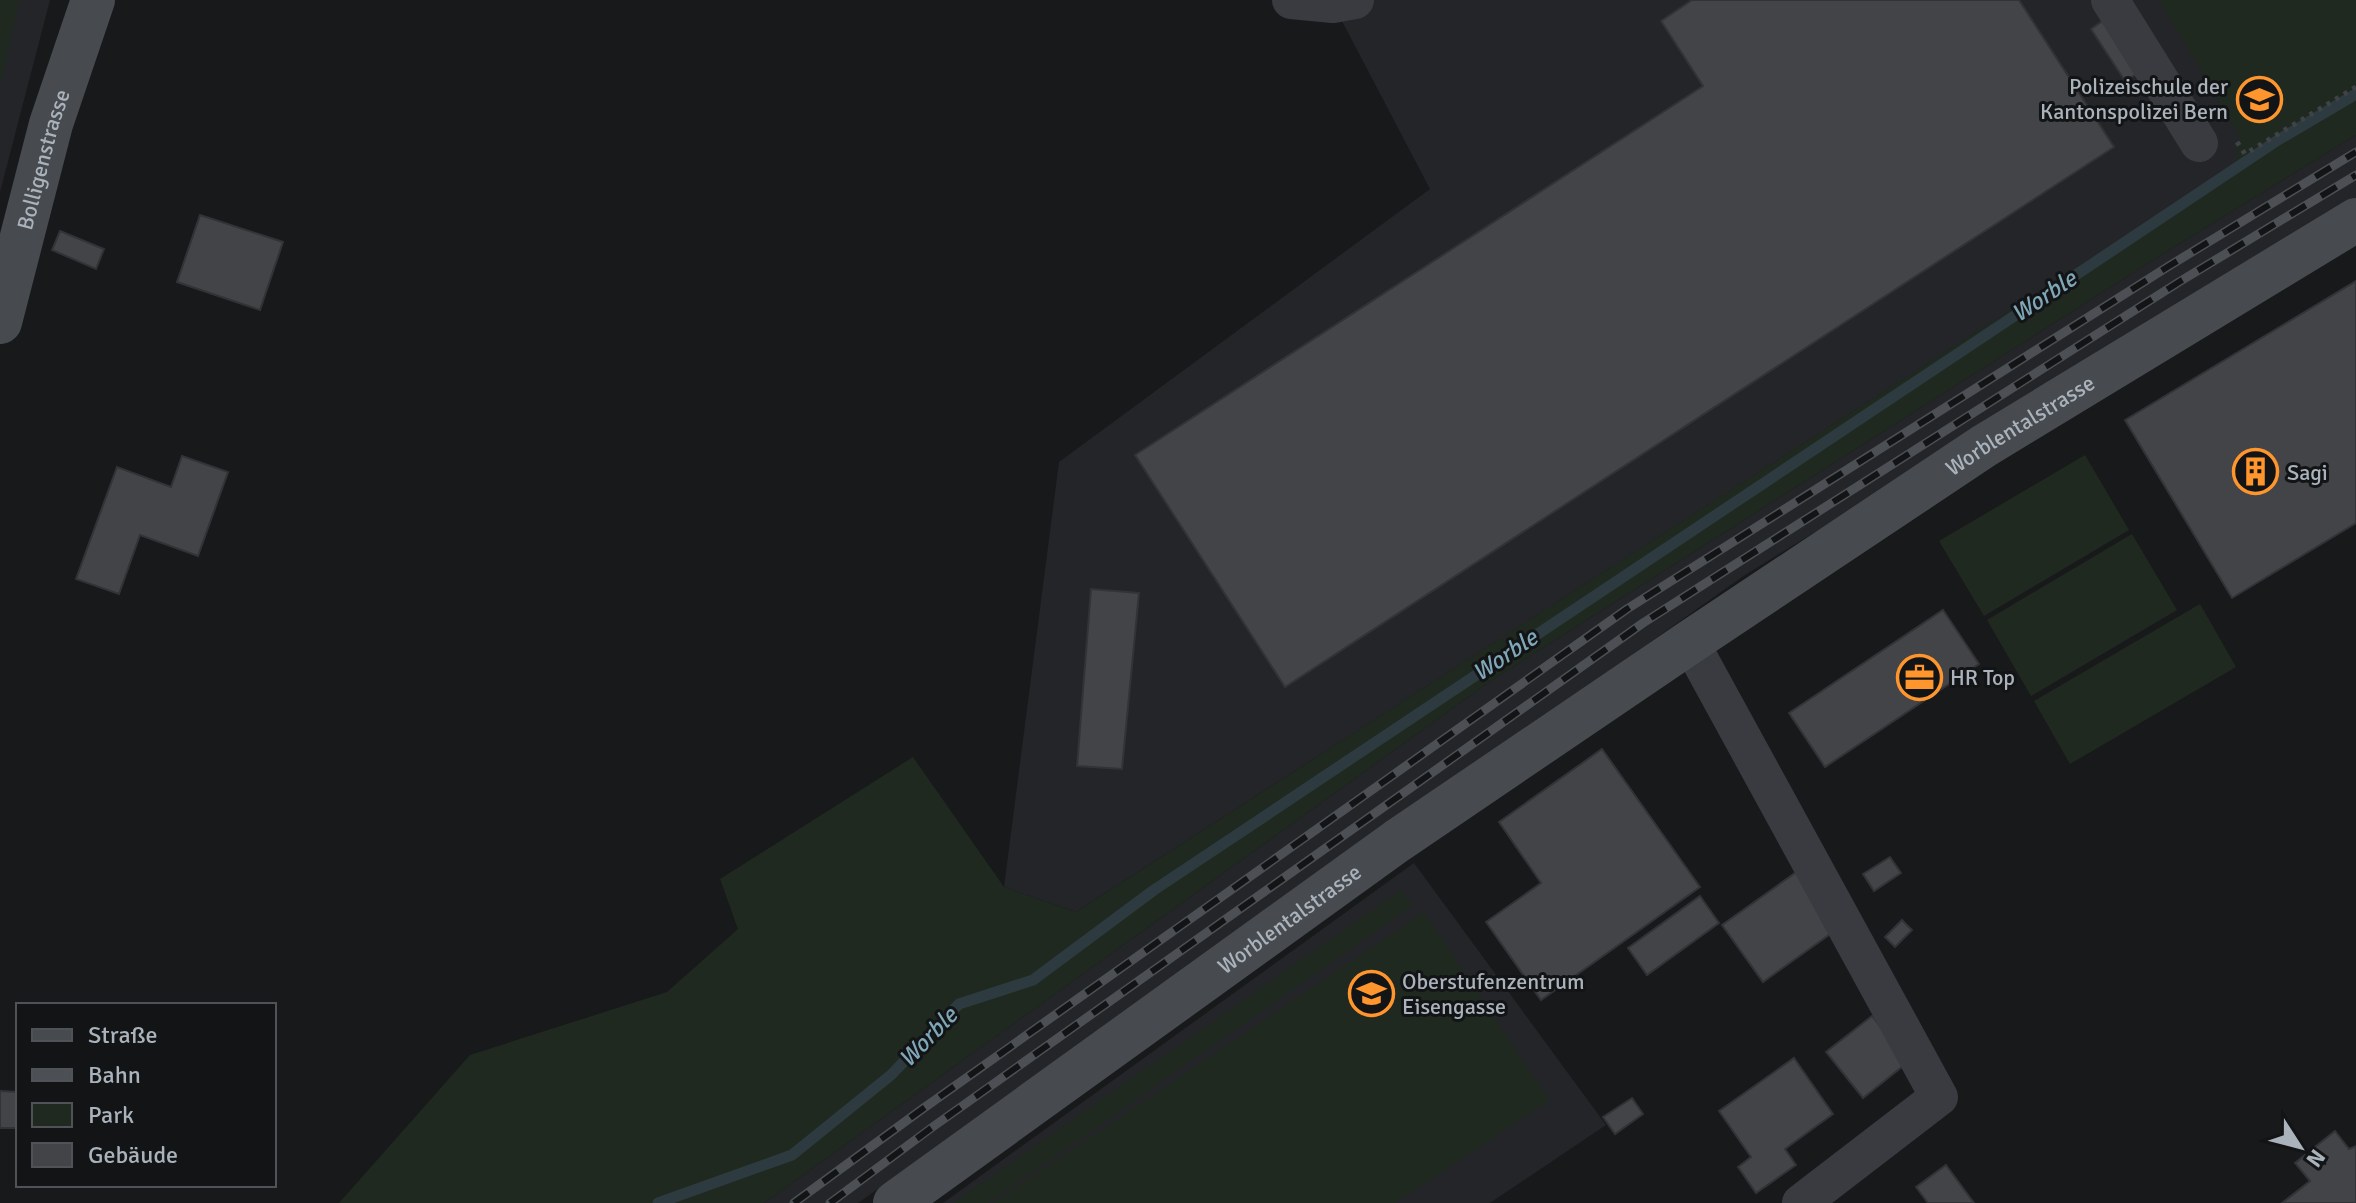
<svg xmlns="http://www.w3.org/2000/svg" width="2356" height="1203" viewBox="0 0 2356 1203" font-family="Signika,sans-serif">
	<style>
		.built { fill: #242528 }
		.green { fill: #202920 }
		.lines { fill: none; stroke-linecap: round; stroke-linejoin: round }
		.stream { stroke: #2d3b40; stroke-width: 11 }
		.building { fill: #424448; stroke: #323337; stroke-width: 2 }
		.path { stroke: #3f4347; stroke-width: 5; stroke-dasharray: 4 6; stroke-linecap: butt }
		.minor { stroke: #393b40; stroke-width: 38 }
		.secondary { stroke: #474b50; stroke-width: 44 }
		.rail-casing { stroke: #4c5055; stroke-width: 9 }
		.rail { stroke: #131416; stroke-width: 6; stroke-dasharray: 18; stroke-linecap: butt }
		.labels { text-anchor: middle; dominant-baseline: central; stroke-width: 6; stroke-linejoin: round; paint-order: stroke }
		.poi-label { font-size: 22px; fill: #aab2bb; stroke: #131416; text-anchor: start }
		.street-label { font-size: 22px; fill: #aab2bb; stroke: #131416 }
		.water-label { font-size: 24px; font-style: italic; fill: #7fa7b8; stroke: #131416 }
	</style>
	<rect width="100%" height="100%" fill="#18191b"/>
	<!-- built -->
	<g class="built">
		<polygon points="0,0 50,0 0,192"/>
		<polygon points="1355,0 2356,0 2242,141 2237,142 2238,164 1076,912 1004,887 1059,462 1430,189 1333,4"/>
		<polygon points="2356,135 2356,200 1745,575 858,1203 764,1203 1489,682 2161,255"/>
		<polygon points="1414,863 1606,1125 1490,1203 943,1203"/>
	</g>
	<!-- green -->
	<g class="green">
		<polygon points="0,0 19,0 0,88"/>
		<polygon points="2159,0 2356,0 2356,135 2161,255 1489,682 764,1203 339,1203 470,1055 667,992 738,929 720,879 913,757 1004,887 1076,912 2237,164 2237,141 2242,140"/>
		<polygon points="2085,455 2129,530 1984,616 1939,541"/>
		<polygon points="2132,534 2177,610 2031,696 1987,620"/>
		<polygon points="2200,604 2236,667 2070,764 2034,701"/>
		<polygon points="1401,890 1412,906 989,1203 954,1203"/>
		<polygon points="1424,912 1549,1100 1396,1203 993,1203"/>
	</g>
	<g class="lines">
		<!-- stream -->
		<polyline class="stream" points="658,1203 792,1155 891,1075 959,1004 1033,980 1154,890 2278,140 2356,94"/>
	</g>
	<!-- building -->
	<g class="building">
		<polygon points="1692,0 2019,0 2114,147 1285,687 1135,455 1703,86 1661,21"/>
		<polygon points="2104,20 2138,73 2125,81 2091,29"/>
		<polygon points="200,215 283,242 260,310 177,282"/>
		<polygon points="60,231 104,249 96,269 52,250"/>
		<polygon points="2356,281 2356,523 2232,598 2125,420"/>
		<polygon points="182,456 228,472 198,556 140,535 119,594 76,579 117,467 171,487"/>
		<polygon points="1091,589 1139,593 1122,769 1077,766"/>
		<polygon points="1943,610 1979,664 1825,767 1789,713"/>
		<polygon points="1602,749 1700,887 1541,1000 1486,922 1541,883 1499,822"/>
		<polygon points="1890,857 1901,873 1874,891 1863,874"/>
		<polygon points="1802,868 1843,925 1763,982 1722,925"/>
		<polygon points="1700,896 1719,923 1647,975 1628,948"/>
		<polygon points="1902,920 1912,930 1895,947 1885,937"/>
		<polygon points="1872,1016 1908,1062 1863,1098 1826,1052"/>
		<polygon points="1794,1058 1833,1114 1785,1149 1796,1165 1756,1193 1738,1167 1751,1157 1719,1111"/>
		<polygon points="0,1091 18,1092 18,1128 0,1128"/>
		<polygon points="1632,1098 1643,1114 1615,1134 1603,1117"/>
		<polygon points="2335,1131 2349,1149 2356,1146 2356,1203 2282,1203 2310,1181 2295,1163"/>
		<polygon points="1946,1165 1974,1203 1928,1203 1916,1187"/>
	</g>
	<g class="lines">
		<!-- path -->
		<polyline class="path" points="2237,142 2245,154 2356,87"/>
		<!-- minor -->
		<g class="minor">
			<polyline points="1291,0 1333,4 1355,0"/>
			<polyline points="2110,0 2199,143"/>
			<polyline points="1690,642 1939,1097 1801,1203"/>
		</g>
		<!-- secondary -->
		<g class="secondary">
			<path id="s1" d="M0 322 51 124 93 0"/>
			<path id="s2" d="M895 1203 1397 841 1690 642 1984 446 2356 220"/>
		</g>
		<defs>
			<g id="rail">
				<polyline points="794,1203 921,1110 1627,609 2169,266 2356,152"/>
				<polyline points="830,1203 934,1126 1643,623 2179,282 2356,175"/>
			</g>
		</defs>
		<!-- rail casing -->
		<use href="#rail" class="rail-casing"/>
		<!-- rail -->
		<use href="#rail" class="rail"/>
	</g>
	<!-- icons -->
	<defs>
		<symbol id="school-ring" viewBox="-11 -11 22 22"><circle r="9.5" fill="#131416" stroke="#ff952d" stroke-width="1.5"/><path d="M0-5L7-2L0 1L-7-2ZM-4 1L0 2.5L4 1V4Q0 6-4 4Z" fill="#ff952d"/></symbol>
		<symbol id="building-ring" viewBox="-11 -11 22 22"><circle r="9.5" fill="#131416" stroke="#ff952d" stroke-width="1.5"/><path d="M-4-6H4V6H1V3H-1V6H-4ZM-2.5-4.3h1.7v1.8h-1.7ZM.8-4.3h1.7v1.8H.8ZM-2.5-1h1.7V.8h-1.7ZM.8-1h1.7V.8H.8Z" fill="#ff952d"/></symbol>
		<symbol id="office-ring" viewBox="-11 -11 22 22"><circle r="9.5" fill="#131416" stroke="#ff952d" stroke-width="1.5"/><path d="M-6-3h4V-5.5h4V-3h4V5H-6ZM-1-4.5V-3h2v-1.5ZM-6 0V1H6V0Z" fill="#ff952d"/></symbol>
	</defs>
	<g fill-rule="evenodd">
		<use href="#school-ring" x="2234" y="74" width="51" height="51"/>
		<use href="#building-ring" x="2230" y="446" width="51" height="51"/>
		<use href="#office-ring" x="1894" y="652" width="51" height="51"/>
		<use href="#school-ring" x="1346" y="968" width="51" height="51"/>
	</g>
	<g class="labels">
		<!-- poi labels -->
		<g class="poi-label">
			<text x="2228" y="86" text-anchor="end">Polizeischule der<tspan x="2228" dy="25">Kantonspolizei Bern</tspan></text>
			<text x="2287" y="472">Sagi</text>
			<text x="1950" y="677">HR Top</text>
			<text x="1402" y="981">Oberstufenzentrum<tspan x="1402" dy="25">Eisengasse</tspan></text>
		</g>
		<!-- street labels -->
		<g class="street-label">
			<text stroke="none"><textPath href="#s1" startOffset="168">Bolligenstrasse</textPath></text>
			<text stroke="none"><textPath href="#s2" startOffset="1368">Worblentalstrasse</textPath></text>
			<text stroke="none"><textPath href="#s2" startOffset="486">Worblentalstrasse</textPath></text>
		</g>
		<!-- water labels -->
		<g class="water-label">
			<text transform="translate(2044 296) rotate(-34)">Worble</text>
			<text transform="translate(1505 655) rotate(-34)">Worble</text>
			<text transform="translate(928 1037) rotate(-46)">Worble</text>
		</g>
	</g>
	<!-- legend -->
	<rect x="16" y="1003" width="260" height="184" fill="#131416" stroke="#4f5358" stroke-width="2"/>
	<rect x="32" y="1029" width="40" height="12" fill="#474b50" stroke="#4f5358" stroke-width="2"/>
	<text x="88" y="1043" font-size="24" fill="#aab2bb">Straße</text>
	<rect x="32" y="1069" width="40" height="12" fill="#4c5055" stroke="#4f5358" stroke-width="2"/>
	<text x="88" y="1083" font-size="24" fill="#aab2bb">Bahn</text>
	<rect x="32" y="1103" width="40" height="24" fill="#202920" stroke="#4f5358" stroke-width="2"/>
	<text x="88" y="1123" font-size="24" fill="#aab2bb">Park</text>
	<rect x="32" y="1143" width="40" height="24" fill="#424448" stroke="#4f5358" stroke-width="2"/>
	<text x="88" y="1163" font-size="24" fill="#aab2bb">Gebäude</text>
	<!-- north arrow -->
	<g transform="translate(2300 1147) rotate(126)" stroke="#131416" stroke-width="6" paint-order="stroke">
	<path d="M0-6L14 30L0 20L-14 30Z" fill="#aab2bb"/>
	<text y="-12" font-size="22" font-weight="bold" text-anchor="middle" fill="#aab2bb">N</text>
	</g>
</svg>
